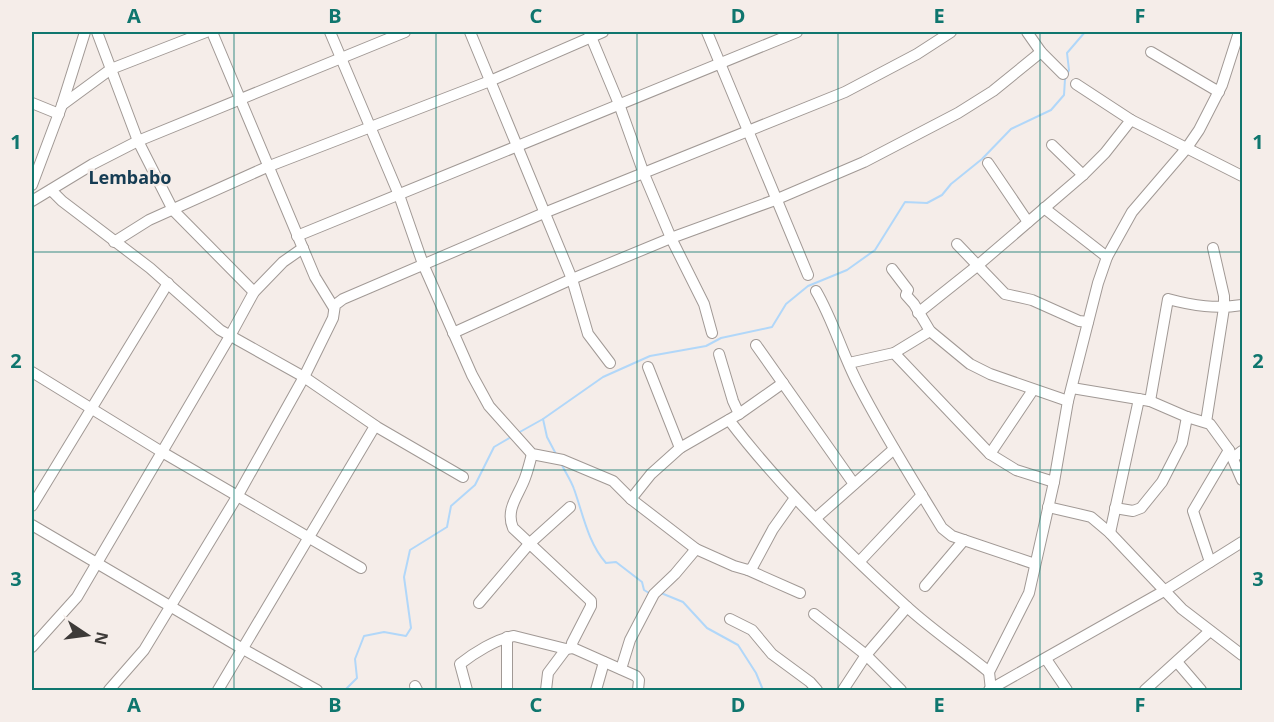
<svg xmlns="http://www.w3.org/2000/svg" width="1274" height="722" viewBox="0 0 1274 722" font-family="'Noto Sans',sans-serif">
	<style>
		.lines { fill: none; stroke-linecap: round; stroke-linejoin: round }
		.stream { stroke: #b1d7f9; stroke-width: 2 }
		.minor-casing { stroke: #a19995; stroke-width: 12 }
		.minor { stroke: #fff; stroke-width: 10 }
		.grid { fill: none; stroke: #0f766e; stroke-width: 1.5; stroke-opacity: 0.55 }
		.labels { text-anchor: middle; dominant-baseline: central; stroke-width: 5; stroke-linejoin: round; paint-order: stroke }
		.quarter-label { font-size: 18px; font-weight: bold; fill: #153c53; stroke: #f5ede9 }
		.neatline { fill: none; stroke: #0f766e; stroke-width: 2 }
		.grid-label { font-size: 20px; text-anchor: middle; font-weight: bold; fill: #0f766e }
	</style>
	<rect width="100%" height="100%" fill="#f5ede9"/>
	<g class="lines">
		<!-- stream -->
		<g class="stream">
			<polyline points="543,419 547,437 557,456"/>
			<polyline points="518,433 543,419 603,377 650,356 706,346 721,338 772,327 786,304 808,286 847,270 875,250 905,202 927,203 942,195 951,184 982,159 1011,129 1051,110 1064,95 1065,79 1069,70 1067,53 1085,32"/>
			<path d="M561 463C565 472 571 480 574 489 583 514 588 543 606 563L616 562 642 582 644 590 649 593"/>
			<polyline points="661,593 683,602 707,628 738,645 756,673 763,690"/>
			<polyline points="345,690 357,678 355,659 364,636 384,632 406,636 411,628 404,577 410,550 447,527 451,506 475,485 494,447 511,437"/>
		</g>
		<defs>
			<g id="minor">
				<polyline points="97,32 138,141 173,210 254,292"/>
				<polyline points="212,32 315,277 334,308"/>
				<polyline points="330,32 399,195 423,264 472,375 489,406 532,454 563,460 613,481 631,499 696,549 734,566 748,570 752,568 773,529 795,498"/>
				<polyline points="470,32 572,279 588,334 610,363"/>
				<polyline points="589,32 619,104 644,174 671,238 704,304 712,333"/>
				<polyline points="707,32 808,275"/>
				<polyline points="1027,32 1041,52 1063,74"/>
				<polyline points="1151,52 1219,92"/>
				<polyline points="1076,84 1131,120 1242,176"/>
				<polyline points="32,103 59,114"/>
				<polyline points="62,105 111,69 206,32"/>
				<polyline points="1052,145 1083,175"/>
				<polyline points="988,163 1028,222"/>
				<polyline points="32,185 62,105 85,32"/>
				<polyline points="51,190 62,201 150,268 220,330 304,377 377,427 463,477"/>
				<polyline points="32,201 93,164 138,141 405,32"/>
				<polyline points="1044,208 1107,257"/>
				<polyline points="297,236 797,32"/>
				<polyline points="114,242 149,220 267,167 490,81 603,32"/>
				<polyline points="957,244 1005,294 1032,300 1079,321 1088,322"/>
				<polyline points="892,269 908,290 906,295 914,304 930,331 970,364 990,374 1068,401"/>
				<path d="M816 291C833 320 842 353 858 384 883 433 913 480 942 528L952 536 1035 564"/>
				<polyline points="918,313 977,266 1083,175 1105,153 1131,120"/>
				<polyline points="453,333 572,279 671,238 775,200 864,162 958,113 993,91 1041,52"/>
				<polyline points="756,345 854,484"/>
				<polyline points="894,353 990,454 1016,470 1054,482"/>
				<polyline points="719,354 733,401 739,414"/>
				<polyline points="849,363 894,353 930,331"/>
				<polyline points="648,367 680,448"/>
				<polyline points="32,372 162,452 361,568"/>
				<polyline points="1072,388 1150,401 1187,417 1210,424 1229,450 1242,480"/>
				<path d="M1150 401 1168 299C1194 306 1216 309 1242 305"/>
				<path d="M729 420C781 488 843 549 906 606 932 630 962 650 989 672"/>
				<polyline points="1206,422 1224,308 1224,296 1213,248"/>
				<path d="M532 454C530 462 528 470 525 478 519 495 505 509 513 528L591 601V606L572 643 573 648 636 676 639 680 638 690"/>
				<polyline points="990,454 1033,390"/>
				<polyline points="1233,458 1242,451"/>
				<polyline points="631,499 651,474 680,448 739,414 783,383"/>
				<polyline points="32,506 168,283"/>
				<polyline points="1048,507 1091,517 1110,533 1182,609 1242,655"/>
				<polyline points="1115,508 1133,511 1141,508 1162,482 1182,443 1187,417"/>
				<polyline points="816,518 894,449"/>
				<polyline points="32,525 243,649 317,690"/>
				<polyline points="1110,533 1139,399"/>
				<polyline points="860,561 922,495"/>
				<polyline points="1210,562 1193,511 1229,450"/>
				<polyline points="748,570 800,593"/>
				<polyline points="925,586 964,540"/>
				<polyline points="479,603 529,544 570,507"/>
				<polyline points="814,614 866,655 901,690"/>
				<polyline points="730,619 752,630 772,654 810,682 817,690"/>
				<polyline points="507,637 507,690"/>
				<polyline points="32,647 77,597 230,336 254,292 283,262 303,248"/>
				<polyline points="1046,659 1067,690"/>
				<polyline points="1177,662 1201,690"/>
				<polyline points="621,669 630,640 654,594 675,574 696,549"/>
				<polyline points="415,686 417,690"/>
				<polyline points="109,690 144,650 238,495 304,377 333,318 335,305 343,299 544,213 845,92 917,54 951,32"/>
				<polyline points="218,690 375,426"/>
				<path d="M467 690 460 664C474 653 496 639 514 636L566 649 573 648"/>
				<polyline points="546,690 548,673 566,649"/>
				<polyline points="596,690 604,662"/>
				<polyline points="843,690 866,655 907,607"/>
				<polyline points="989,690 1164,591 1242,542"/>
				<polyline points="991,690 989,672 1029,593 1054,482 1068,401 1098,283 1107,257 1132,212 1186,149 1199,130 1222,85 1239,32"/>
				<polyline points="1145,690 1210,631"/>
			</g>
		</defs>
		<!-- minor casing -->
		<use href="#minor" class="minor-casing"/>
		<!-- minor -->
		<use href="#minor" class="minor"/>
	</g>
	<!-- grid -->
	<path class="grid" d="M234 32V690M436 32V690M637 32V690M838 32V690M1040 32V690M32 252H1242M32 470H1242"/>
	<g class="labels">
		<!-- quarter labels -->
		<g class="quarter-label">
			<text x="130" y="177">Lembabo</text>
		</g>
	</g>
	<!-- border -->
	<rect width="1274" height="722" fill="none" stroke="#f5ede9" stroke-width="66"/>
	<!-- north arrow -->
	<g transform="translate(87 635) rotate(103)" stroke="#f5ede9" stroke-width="4.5" paint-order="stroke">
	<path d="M0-4.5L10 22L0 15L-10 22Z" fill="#3d3a38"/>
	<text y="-9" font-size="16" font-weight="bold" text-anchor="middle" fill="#3d3a38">N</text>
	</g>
	<rect x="33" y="33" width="1208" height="656" class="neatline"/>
	<g class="grid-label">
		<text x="134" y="23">A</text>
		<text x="335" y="23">B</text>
		<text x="536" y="23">C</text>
		<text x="738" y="23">D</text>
		<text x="939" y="23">E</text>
		<text x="1140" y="23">F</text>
		<text x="16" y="149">1</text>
		<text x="1258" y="149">1</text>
		<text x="16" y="368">2</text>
		<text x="1258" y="368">2</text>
		<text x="16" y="586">3</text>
		<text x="1258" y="586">3</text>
		<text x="134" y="712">A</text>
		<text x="335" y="712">B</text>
		<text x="536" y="712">C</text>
		<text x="738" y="712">D</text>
		<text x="939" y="712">E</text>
		<text x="1140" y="712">F</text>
	</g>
</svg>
